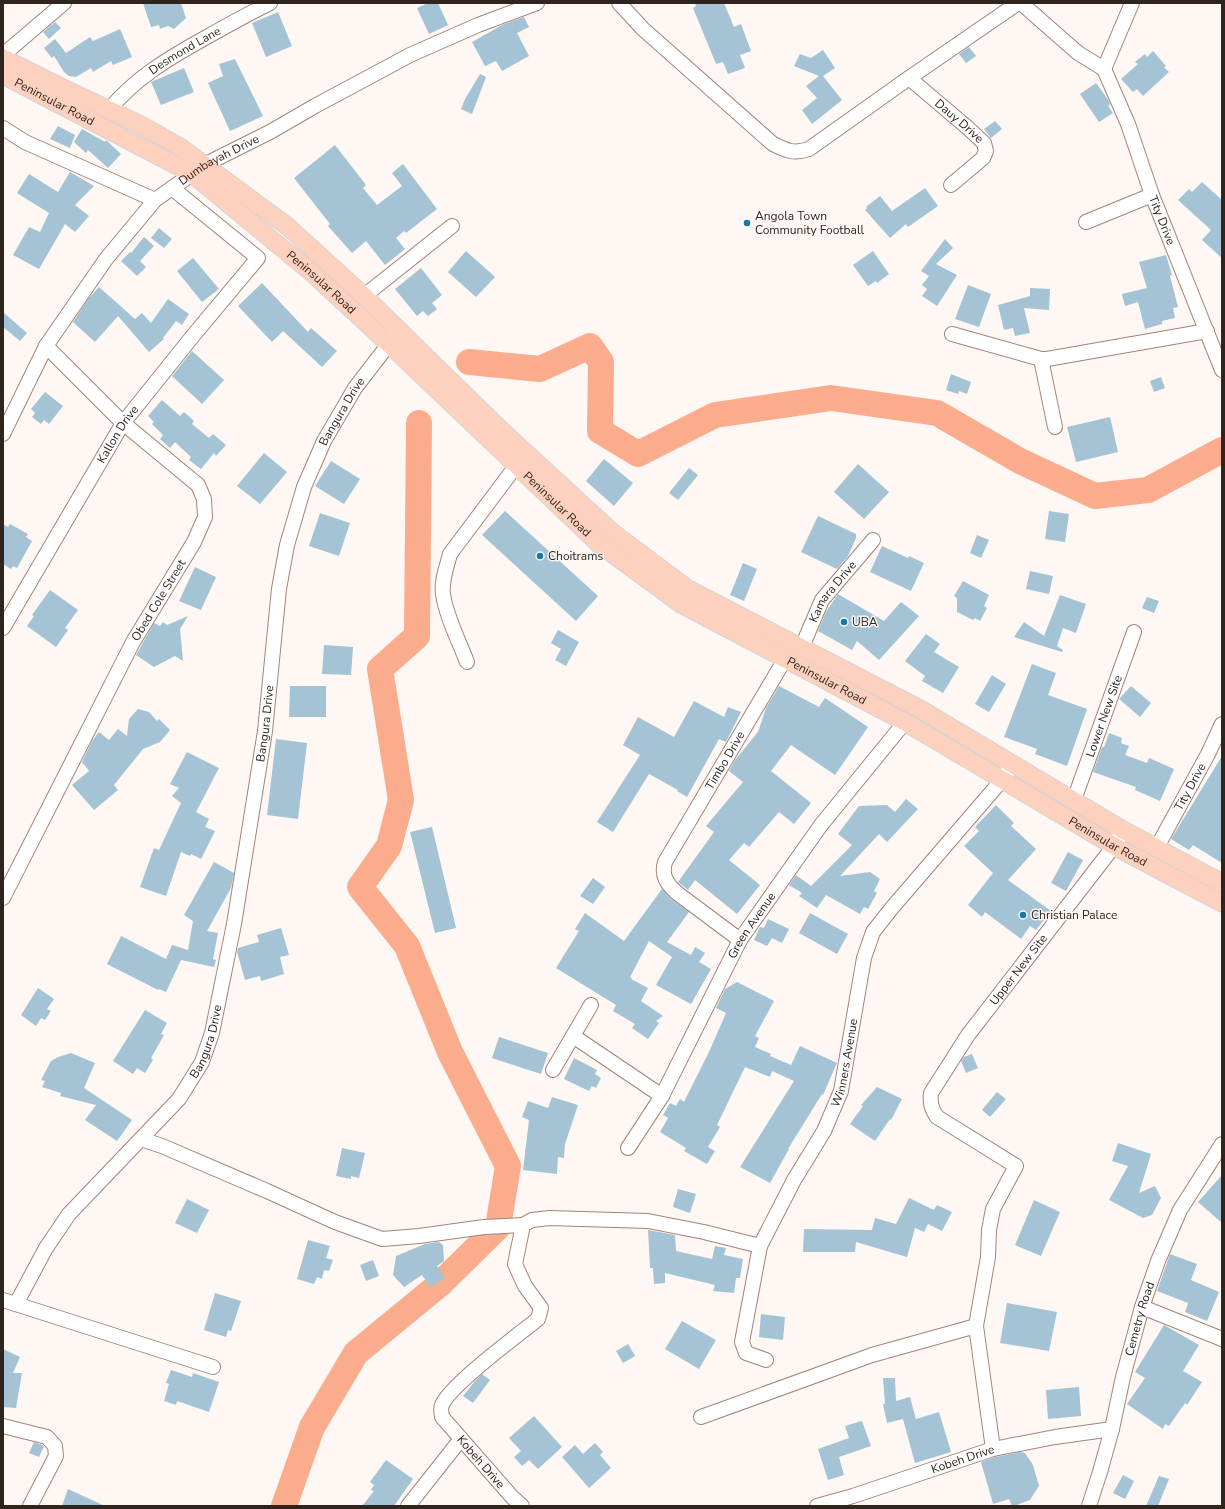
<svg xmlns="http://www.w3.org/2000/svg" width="1225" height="1509" viewBox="0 0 1225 1509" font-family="'Nunito Sans',sans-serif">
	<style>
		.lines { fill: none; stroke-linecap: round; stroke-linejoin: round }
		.river { stroke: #fbac8d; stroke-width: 26 }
		.building { fill: #a4c3d5 }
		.minor-casing { stroke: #a38478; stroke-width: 16 }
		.major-casing { stroke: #d6d3d2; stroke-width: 19 }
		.minor { stroke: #fff; stroke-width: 14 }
		.major { stroke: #fed1bf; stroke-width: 17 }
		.poi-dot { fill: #1579a5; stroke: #fef7f4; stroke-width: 1.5 }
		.labels { text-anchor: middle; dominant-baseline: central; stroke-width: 3; stroke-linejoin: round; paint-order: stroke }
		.street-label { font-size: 12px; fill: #30241f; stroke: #fef7f4 }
		.poi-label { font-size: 12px; fill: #30241f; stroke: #fef7f4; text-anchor: start }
	</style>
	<rect width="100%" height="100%" fill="#fef7f4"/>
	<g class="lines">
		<!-- river -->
		<g class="river">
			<polyline points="469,362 540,369 590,346 601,362 600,431 638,454 715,415 831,398 937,413 1020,461 1095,496 1148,490 1222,450"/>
			<polyline points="284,1506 312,1427 356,1353 440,1284 498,1227 508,1166 450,1052 407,946 360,887 389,846 401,800 380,669 417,636 419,423"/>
		</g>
	</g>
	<!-- building -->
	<g class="building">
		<polygon points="143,3 181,3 186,18 174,29 168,26 160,29 159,25 151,27"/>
		<polygon points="428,3 438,3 448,25 429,34 417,8"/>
		<polygon points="695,3 724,3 734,27 741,24 751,51 740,55 745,68 728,74 723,62 716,64 693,8 696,6"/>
		<polygon points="278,12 292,46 266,57 252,23"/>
		<polygon points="524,17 529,27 517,33 529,56 502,71 496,61 485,66 472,42 504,24"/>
		<polygon points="55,22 61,28 49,39 43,32"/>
		<polygon points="120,29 132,57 113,65 111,61 93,72 91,68 76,77 69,76 64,72 54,56 52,58 44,48 55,39 66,53 90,37 93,41"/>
		<polygon points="969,47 976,56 966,63 959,54"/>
		<polygon points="823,50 835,68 823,76 842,100 812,124 802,110 817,98 806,86 819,76 794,66 800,54 811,58"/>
		<polygon points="1153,51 1166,66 1164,67 1169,72 1143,96 1137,89 1133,92 1121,79 1138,64 1135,62 1145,54 1147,57"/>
		<polygon points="235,59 263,116 230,131 208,83 223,76 219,64"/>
		<polygon points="184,68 194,92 161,105 151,82"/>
		<polygon points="480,74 486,77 472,114 461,109 465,99"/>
		<polygon points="1096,83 1109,101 1110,105 1108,106 1113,113 1099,122 1080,94"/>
		<polygon points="995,121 1002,129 991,138 984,129"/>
		<polygon points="58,126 75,135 70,148 50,139"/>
		<polygon points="82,129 105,142 106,140 121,154 108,168 88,150 86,153 74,142"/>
		<polygon points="335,145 366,185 363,188 377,205 402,186 392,173 403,164 437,209 406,233 404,231 396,238 405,249 385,265 366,241 352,253 328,226 330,224 294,178"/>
		<polygon points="70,172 94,186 75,205 89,216 75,232 65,224 39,269 13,255 29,227 40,232 49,213 17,193 29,174 58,192"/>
		<polygon points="1202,182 1222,200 1222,258 1202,240 1211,230 1178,200 1189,189 1192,192"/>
		<polygon points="925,188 938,206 908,227 906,224 890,238 865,210 867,208 866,207 880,196 892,211"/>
		<polygon points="159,228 172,239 164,248 151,238"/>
		<polygon points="144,237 154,246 140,261 146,267 137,276 121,261 130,252 131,253"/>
		<polygon points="945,239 953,248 936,264 957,275 937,306 922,296 927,289 922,285 929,276 921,271"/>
		<polygon points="466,251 495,277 476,297 448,272"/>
		<polygon points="873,251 889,274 877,283 876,281 868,286 853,265"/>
		<polygon points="1166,255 1172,275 1170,276 1178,307 1173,308 1175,318 1162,321 1162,324 1145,329 1138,302 1125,306 1122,294 1147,288 1139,262"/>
		<polygon points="193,258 219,289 202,302 177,271"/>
		<polygon points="421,268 442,295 432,303 437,309 428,316 423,311 417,316 395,289"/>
		<polygon points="262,283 308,332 311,328 337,351 322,367 283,331 272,342 238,306"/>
		<polygon points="968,285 991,294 979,327 955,319"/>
		<polygon points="99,287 135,319 142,313 151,323 168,299 189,314 182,325 176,321 163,338 164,339 149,352 118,316 95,342 73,322 88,299"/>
		<polygon points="1030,288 1050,289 1049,310 1024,308 1030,333 1015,336 1013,328 1004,330 998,305 1030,296"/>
		<polygon points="3,312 27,333 20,341 3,327"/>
		<polygon points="192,351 224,380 202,404 172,376"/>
		<polygon points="951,374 971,382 967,394 959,391 958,394 946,390"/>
		<polygon points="1161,377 1165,388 1154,392 1150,381"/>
		<polygon points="45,392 63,406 49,424 44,420 41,424 32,417 35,413 31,409"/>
		<polygon points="162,400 180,416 184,412 194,421 192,424 209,438 213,434 226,445 216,456 214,453 201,469 189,460 191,457 175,442 170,448 160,439 163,435 152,424 154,422 148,416"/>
		<polygon points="1110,417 1118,452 1076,462 1067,427"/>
		<polygon points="264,453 287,472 260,504 237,486"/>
		<polygon points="604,459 633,483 614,506 586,481"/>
		<polygon points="331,461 360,479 344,504 315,486"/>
		<polygon points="858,464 889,492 864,519 834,492"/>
		<polygon points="689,468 698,475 678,500 669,493"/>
		<polygon points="505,511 598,596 576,621 482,535"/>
		<polygon points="1049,511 1069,514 1065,542 1045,539"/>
		<polygon points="320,513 350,523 339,556 309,546"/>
		<polygon points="818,516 856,534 856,538 848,556 837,569 801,552"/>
		<polygon points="3,524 8,527 10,524 28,534 26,537 32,541 17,568 13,566 11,569 3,564"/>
		<polygon points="977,535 989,540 981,558 970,553"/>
		<polygon points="882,546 908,558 909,556 924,563 911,591 870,572"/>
		<polygon points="743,563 757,569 744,601 730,595"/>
		<polygon points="195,567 216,577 201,610 179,601"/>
		<polygon points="1030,571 1053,576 1049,594 1026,589"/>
		<polygon points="963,581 989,595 984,606 987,608 980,621 975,618 973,620 957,612 957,598 954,596"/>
		<polygon points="50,590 78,610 65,628 68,630 56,647 27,626 34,616 32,615"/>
		<polygon points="838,594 884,621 901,602 919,616 879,660 857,641 852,650 818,631 826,612"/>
		<polygon points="1060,595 1086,604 1076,633 1063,628 1057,646 1063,650 1062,652 1014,637 1024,622 1044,636"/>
		<polygon points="1147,597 1159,601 1154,613 1142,608"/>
		<polygon points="188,616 180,629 183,661 175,656 154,667 136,655 154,623 160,626 163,622 167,625"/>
		<polygon points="558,630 579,642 566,666 555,660 561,649 551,643"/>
		<polygon points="926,634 940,644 934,652 959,667 943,693 922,681 925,676 905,661"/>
		<polygon points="324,645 353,647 351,675 322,674"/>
		<polygon points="1032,664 1056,673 1048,695 1087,709 1067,766 1035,754 1037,749 1004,737"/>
		<polygon points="992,675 1006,684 989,712 975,704"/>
		<polygon points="290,686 326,686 326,717 289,717"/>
		<polygon points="779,686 819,707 825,698 868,727 835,775 791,745 771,771 811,803 794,824 779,812 749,847 744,843 729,860 760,885 737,914 695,880 688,890 678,882 714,832 706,826 743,782 729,771 735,760 758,732 766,708"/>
		<polygon points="1131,686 1151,703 1140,717 1119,699"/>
		<polygon points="694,701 724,717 728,707 741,712 726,742 719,739 687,797 677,791 678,790 649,774 613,832 597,822 640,755 623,745 638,717 674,737"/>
		<polygon points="138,709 149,712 157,721 159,719 170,730 160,742 143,749 114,785 118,790 94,810 72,785 89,771 82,762 92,741 99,732 109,740 118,729 127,736 129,719"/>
		<polygon points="1109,733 1122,738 1121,743 1129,746 1125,755 1147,763 1149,758 1174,769 1160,801 1135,790 1136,787 1093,772 1102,747 1104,747"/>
		<polygon points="276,739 307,743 298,819 267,815"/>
		<polygon points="187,752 219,768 196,812 209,819 205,827 215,831 201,859 191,854 190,856 181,852 166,896 140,887 154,848 159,850 181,803 172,796 179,788 170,784"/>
		<polygon points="1222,756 1222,863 1193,845 1189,850 1171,839"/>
		<polygon points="906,799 918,809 887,842 879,834 840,876 870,872 880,879 874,891 877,893 868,909 864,907 860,914 826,895 817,908 799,896 802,893 789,885 796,875 811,886 852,845 838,834 859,806 887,805 895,812"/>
		<polygon points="996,805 1014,823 1011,826 1036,849 1008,880 1051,911 1036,930 1030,926 1021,939 985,912 982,917 968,905 993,873 964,846 979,831 975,827"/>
		<polygon points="432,827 456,928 435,933 410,832"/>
		<polygon points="1068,852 1083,860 1066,891 1051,883"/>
		<polygon points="214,862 234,873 231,888 207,931 218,933 213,959 216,960 214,967 181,960 166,992 159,989 158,990 107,964 121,936 166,959 172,945 188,950 193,921 184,915"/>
		<polygon points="593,878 605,887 593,904 580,896"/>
		<polygon points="662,889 671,899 689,912 667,942 691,955 695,947 705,953 699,962 711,969 691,1004 656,985 672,957 649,941 630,977 632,978 631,979 648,988 641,1001 663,1016 656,1021 659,1023 648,1039 632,1028 635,1024 613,1011 616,1005 556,968 579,931 575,929 585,913 624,941"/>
		<polygon points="810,913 848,934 837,954 799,933"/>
		<polygon points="768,919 789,929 782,943 772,938 767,946 754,940 760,927 764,928"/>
		<polygon points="281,928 289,955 280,957 284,974 261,981 260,976 245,980 237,952 238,948 259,942 257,935"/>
		<polygon points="737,982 774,1001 755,1036 759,1038 755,1047 771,1054 770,1056 791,1065 800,1046 837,1063 823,1095 822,1094 788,1149 789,1149 770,1183 740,1167 794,1081 772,1071 770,1077 745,1067 717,1125 720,1127 708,1147 715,1151 707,1164 684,1151 686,1148 660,1132 668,1118 663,1115 670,1103 676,1106 680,1099 684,1102 709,1052 726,1013 716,1008 725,989"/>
		<polygon points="38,988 54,999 47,1009 51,1011 45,1020 41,1018 36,1026 21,1015"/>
		<polygon points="145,1010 167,1023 161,1034 164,1035 151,1058 153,1060 145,1073 137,1068 133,1074 113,1061"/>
		<polygon points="499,1037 548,1053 541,1074 492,1058"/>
		<polygon points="71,1053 95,1063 84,1088 132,1120 117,1141 85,1120 96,1105 60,1096 61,1093 42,1087 45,1081 41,1080 51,1061 58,1057"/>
		<polygon points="972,1054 978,1068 966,1073 961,1061 964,1057"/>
		<polygon points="574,1058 597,1070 595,1074 601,1078 596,1088 592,1086 589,1091 564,1079"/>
		<polygon points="877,1087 902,1099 891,1120 890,1119 875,1141 850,1124 863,1106 861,1105"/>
		<polygon points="997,1092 1006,1099 990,1117 982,1110"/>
		<polygon points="552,1097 578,1105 565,1144 564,1158 558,1157 557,1174 523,1170 529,1120 522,1117 528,1101 548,1108"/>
		<polygon points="1118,1143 1151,1154 1139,1193 1155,1186 1161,1198 1152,1215 1143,1218 1109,1200 1128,1166 1112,1161"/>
		<polygon points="342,1148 365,1153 359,1178 351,1176 351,1179 336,1176"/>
		<polygon points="1222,1175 1222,1223 1198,1202"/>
		<polygon points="678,1189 696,1194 690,1213 673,1207"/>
		<polygon points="909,1198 934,1210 937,1205 952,1212 942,1231 928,1224 924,1232 915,1228 907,1257 856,1242 855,1252 803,1252 804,1229 872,1230 875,1218 896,1224"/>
		<polygon points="187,1199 209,1210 197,1233 175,1223"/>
		<polygon points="1034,1200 1060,1212 1041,1256 1015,1245"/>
		<polygon points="648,1230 675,1235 676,1251 712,1259 715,1246 726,1248 724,1255 743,1259 740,1278 736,1278 734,1293 713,1291 715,1285 665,1273 665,1283 654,1284 653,1268 650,1268"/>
		<polygon points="308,1240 330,1246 326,1258 333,1260 329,1271 324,1270 322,1279 317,1277 314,1284 297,1279"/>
		<polygon points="439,1242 443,1245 444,1261 437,1266 445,1278 430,1287 422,1275 404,1287 393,1275 396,1256 425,1244"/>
		<polygon points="1170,1254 1197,1264 1191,1280 1219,1292 1207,1321 1185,1312 1188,1303 1157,1291"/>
		<polygon points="373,1260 379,1276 366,1281 360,1265"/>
		<polygon points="215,1293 241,1301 231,1331 228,1330 226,1337 204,1330"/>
		<polygon points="1007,1303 1057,1312 1049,1351 1000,1343"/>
		<polygon points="761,1314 785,1317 783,1340 759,1337"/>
		<polygon points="682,1321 716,1340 699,1369 665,1349"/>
		<polygon points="1164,1325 1199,1345 1183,1371 1202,1382 1187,1405 1185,1403 1169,1426 1165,1424 1163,1429 1127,1404 1145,1378 1135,1372"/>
		<polygon points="628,1344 635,1356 623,1363 616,1351"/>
		<polygon points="3,1349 20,1357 13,1373 22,1373 16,1408 3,1407"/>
		<polygon points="171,1370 192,1377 193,1373 219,1382 209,1412 177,1401 176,1405 164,1401 169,1384 166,1383"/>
		<polygon points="482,1374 490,1380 473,1403 463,1396 475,1381"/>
		<polygon points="883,1378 895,1378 896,1401 910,1397 916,1419 939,1412 951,1452 915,1463 903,1419 887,1423 883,1404 885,1404"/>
		<polygon points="1079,1387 1081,1416 1048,1419 1046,1390"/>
		<polygon points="534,1416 562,1447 538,1469 529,1460 522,1466 514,1457 521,1451 509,1438"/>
		<polygon points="862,1421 871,1446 839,1457 844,1475 828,1480 818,1449 849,1438 845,1426"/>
		<polygon points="34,1442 44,1446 39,1457 29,1453"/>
		<polygon points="595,1443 603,1452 600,1455 611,1468 589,1488 562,1457 575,1445 583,1454"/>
		<polygon points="1020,1452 1025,1453 1033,1465 1039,1486 1030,1500 1014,1506 1012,1506 1009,1499 993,1504 981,1462 995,1457"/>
		<polygon points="386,1460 413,1479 394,1506 362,1506 374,1491 371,1490 374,1485 370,1482"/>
		<polygon points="1123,1475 1134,1481 1125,1499 1113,1493"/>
		<polygon points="1159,1476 1169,1479 1158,1506 1146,1506"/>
		<polygon points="68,1489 105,1506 62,1506"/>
	</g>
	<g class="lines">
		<defs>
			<g id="minor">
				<path d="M619 3 643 29 773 144C787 151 794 154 809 149L909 78 1018 3"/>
				<polyline points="1021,3 1078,53 1104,69"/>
				<polyline points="3,55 64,3"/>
				<path id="s1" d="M1104 69 1128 124 1152 195 1222 370"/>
				<polyline points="1104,69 1132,3"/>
				<path id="s2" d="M909 78 968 128 984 143 986 151 983 158 951 185"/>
				<path id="s3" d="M109 110C135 78 169 58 205 38 226 26 248 14 270 3"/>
				<polyline points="3,128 25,142 155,200"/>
				<polyline points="1086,222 1152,195"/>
				<polyline points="364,296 452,226"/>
				<polyline points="952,334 1041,359 1047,359 1207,331"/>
				<polyline points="1041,359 1055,427"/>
				<path id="s4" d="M3 434 46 346 106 259 155 200 206 164 270 132 315 106 410 55 478 25 537 3"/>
				<path id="s5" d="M3 628 123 423 192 337 258 258 172 188"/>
				<path id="s6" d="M801 649 822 600 873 540"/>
				<path d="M467 662C459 641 446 616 443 594 441 581 447 566 450 554L516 466"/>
				<path id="s7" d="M1074 800 1134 632"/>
				<path id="s8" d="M1156 849 1208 754 1222 724"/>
				<path id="s9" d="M3 898 133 642 194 542 205 517 204 499 198 485 123 423 46 346"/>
				<path id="s10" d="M740 940 677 893C667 884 661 876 665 862L785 659"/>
				<polyline points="573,1036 662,1096"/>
				<polyline points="553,1070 591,1005"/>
				<polyline points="141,1139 162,1146 267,1191 335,1222 382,1239 419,1236 484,1227 523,1225"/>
				<path id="s11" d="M628 1148 662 1096 740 940 821 825 905 722"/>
				<polyline points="3,1300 213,1367"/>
				<path id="s12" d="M16 1304 46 1248 69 1214 179 1099 202 1062 212 1033 234 924 265 731 279 589 287 545 304 487 324 441 355 388 395 336"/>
				<polyline points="1142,1307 1222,1339"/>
				<path id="s13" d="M766 1360 746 1353 742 1342 760 1246 794 1180 824 1131 841 1091 864 958 873 932 891 909 1002 780 1013 764"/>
				<polyline points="701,1417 872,1355 976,1326"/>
				<polyline points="3,1426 47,1437 55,1446 56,1456 30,1506"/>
				<path id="s14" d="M993 1449 976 1326 988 1257 989 1230 993 1209 1016 1166 937 1117C931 1108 930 1103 931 1093L968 1035 1114 846 1123 830"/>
				<polyline points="408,1506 461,1439"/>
				<path d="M522 1506 512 1497 442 1417C442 1414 440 1409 442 1405 450 1385 518 1335 538 1319L541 1308 525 1286 515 1264 523 1225 532 1220 549 1218 648 1221 704 1232 760 1246"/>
				<path id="s15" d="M817 1506 853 1496 993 1449 1055 1437 1112 1429"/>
				<path id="s16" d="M1089 1506 1100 1472 1112 1429 1123 1377 1142 1307 1158 1261 1180 1210 1222 1144"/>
			</g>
			<g id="major">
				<polyline points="3,58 61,87 141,125 180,147 287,226 364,296 501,430 612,532 688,589 920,709 1123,830 1222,883"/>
				<path id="s17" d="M3 75 191 173 311 272 389 344 599 544 681 604 905 722 1114 846 1222 903"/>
			</g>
		</defs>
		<!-- minor casing -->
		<use href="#minor" class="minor-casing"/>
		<!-- major casing -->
		<use href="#major" class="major-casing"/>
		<!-- minor -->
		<use href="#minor" class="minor"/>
		<!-- major -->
		<use href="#major" class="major"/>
	</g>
	<!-- markers -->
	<g class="poi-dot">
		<circle cx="747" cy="223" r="4"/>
		<circle cx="540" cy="556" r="4"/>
		<circle cx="844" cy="622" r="4"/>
		<circle cx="1023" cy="915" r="4"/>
	</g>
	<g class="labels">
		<!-- street labels -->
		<g class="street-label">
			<text stroke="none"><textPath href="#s3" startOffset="97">Desmond Lane</textPath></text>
			<text stroke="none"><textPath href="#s17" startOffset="58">Peninsular Road</textPath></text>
			<text stroke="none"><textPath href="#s2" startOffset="66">Dauy Drive</textPath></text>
			<text stroke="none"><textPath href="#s4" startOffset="356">Dumbayah Drive</textPath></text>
			<text stroke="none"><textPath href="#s1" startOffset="162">Tity Drive</textPath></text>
			<text stroke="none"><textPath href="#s17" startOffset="382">Peninsular Road</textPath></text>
			<text stroke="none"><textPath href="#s12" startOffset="977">Bangura Drive</textPath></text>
			<text stroke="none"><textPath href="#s5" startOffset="225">Kallon Drive</textPath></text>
			<text stroke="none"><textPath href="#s17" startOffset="706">Peninsular Road</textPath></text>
			<text stroke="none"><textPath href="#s6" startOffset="66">Kamara Drive</textPath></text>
			<text stroke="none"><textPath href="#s9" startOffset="336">Obed Cole Street</textPath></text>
			<text stroke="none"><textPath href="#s17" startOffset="1030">Peninsular Road</textPath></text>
			<text stroke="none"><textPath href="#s7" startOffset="89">Lower New Site</textPath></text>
			<text stroke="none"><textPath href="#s12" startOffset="652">Bangura Drive</textPath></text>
			<text stroke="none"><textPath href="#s10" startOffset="232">Timbo Drive</textPath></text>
			<text stroke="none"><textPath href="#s8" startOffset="71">Tity Drive</textPath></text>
			<text stroke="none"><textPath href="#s17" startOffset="1354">Peninsular Road</textPath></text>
			<text stroke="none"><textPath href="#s11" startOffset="255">Green Avenue</textPath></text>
			<text stroke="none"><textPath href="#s14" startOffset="561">Upper New Site</textPath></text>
			<text stroke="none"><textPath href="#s12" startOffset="328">Bangura Drive</textPath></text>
			<text stroke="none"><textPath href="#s13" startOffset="334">Winners Avenue</textPath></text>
			<text stroke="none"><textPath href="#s16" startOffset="194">Cemetry Road</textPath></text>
			<text stroke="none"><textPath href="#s15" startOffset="153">Kobeh Drive</textPath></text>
			<text transform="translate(481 1462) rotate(49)">Kobeh Drive</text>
		</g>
		<!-- poi labels -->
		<g class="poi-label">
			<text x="755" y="216">Angola Town<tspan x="755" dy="14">Community Football</tspan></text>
			<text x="548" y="556">Choitrams</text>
			<text x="852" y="622">UBA</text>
			<text x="1031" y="915">Christian Palace</text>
		</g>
	</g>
	<!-- border -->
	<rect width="1225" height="1509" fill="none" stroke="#30241f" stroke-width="8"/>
</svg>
